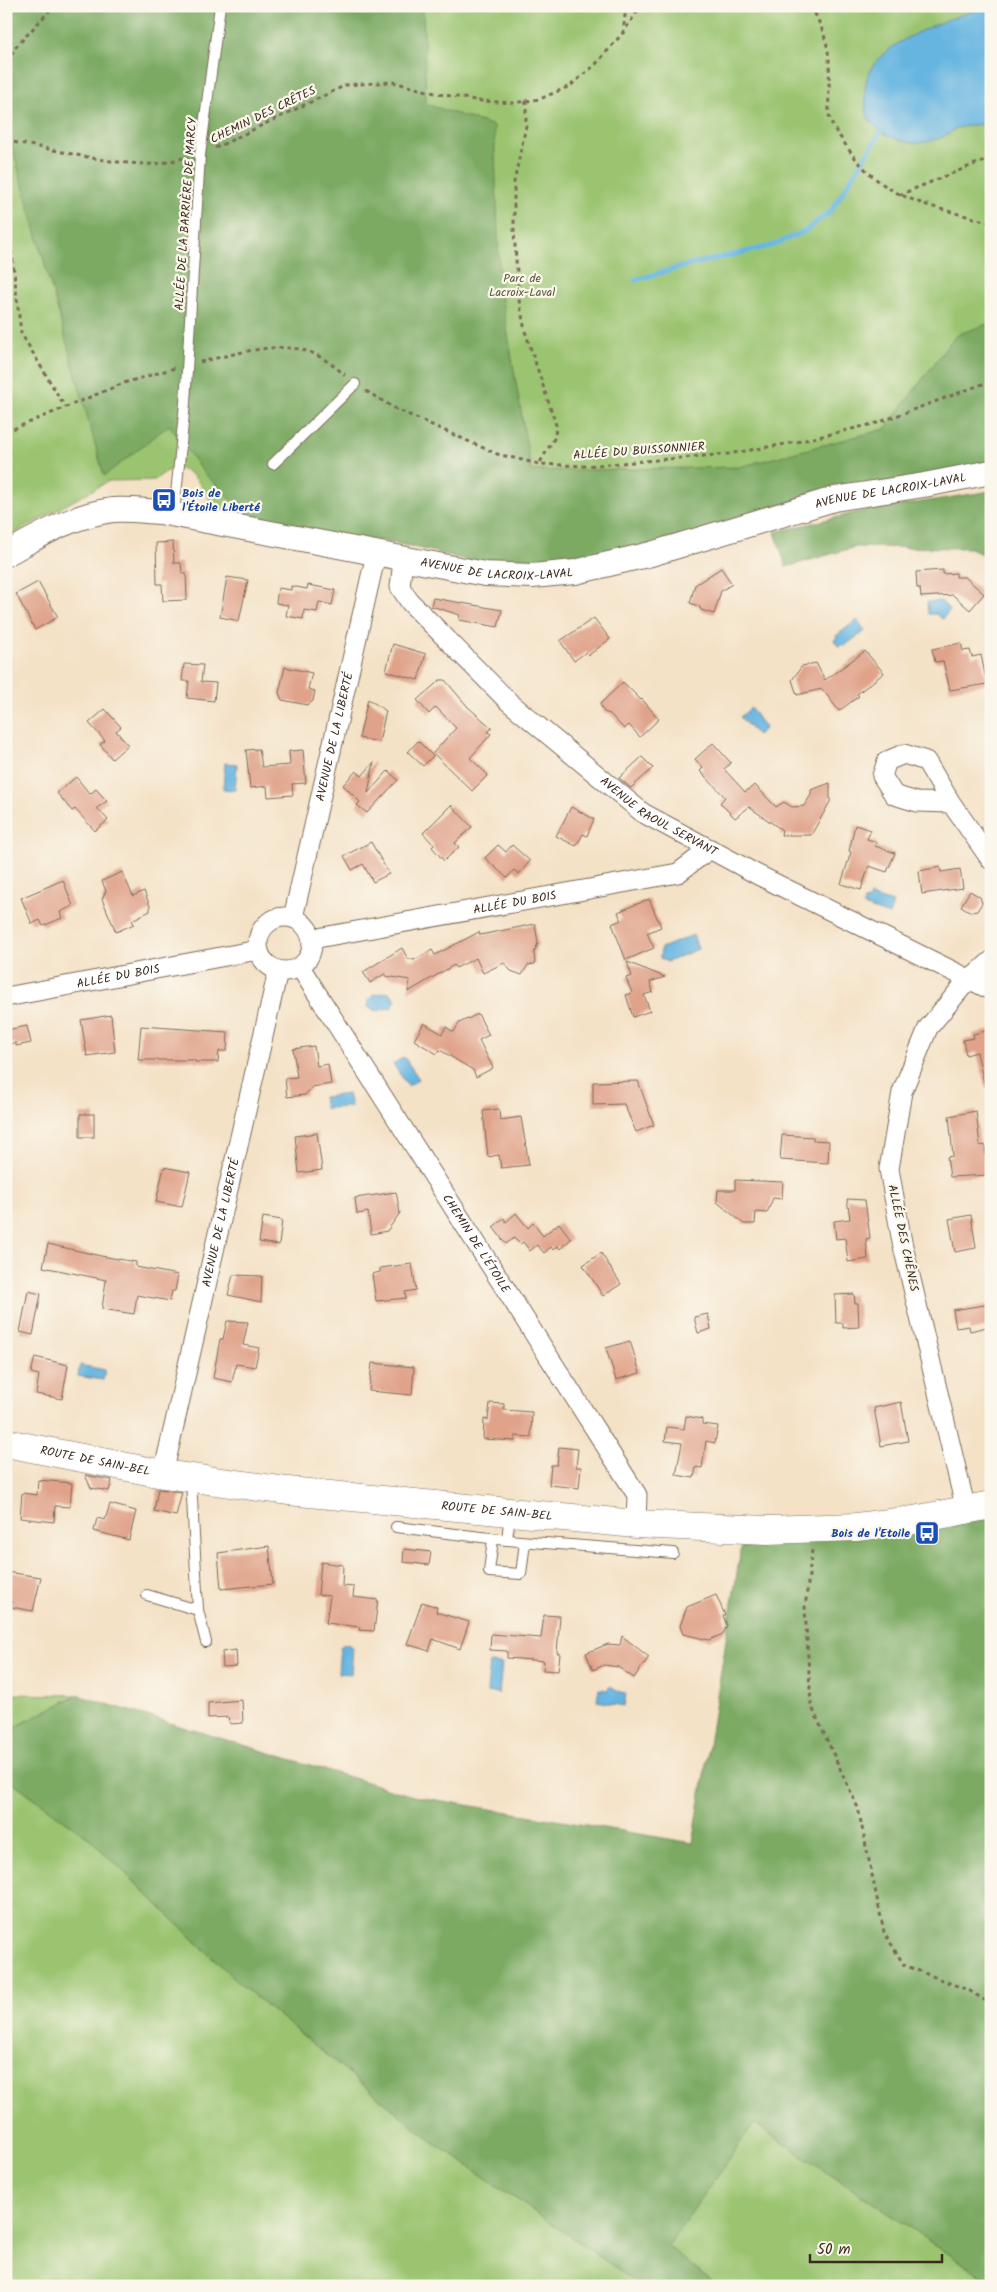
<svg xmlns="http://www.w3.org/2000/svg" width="997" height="2292" viewBox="0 0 997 2292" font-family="Kalam,sans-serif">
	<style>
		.green { fill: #9bc471; stroke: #6b7748 }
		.forest { fill: #7caa63; stroke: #5c6a40 }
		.water { fill: #66b5e1; stroke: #507080 }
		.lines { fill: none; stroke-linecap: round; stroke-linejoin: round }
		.stream { stroke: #66b5e1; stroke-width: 5 }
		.building { fill: #e0a38a }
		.service-casing { stroke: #7c6a59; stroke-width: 12 }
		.minor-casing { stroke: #7c6a59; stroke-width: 21 }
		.tertiary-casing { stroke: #7c6a59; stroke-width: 26 }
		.secondary-casing { stroke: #7c6a59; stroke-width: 29 }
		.path { stroke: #7c6a59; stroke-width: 3; stroke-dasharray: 4 4; stroke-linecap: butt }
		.service { stroke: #fff; stroke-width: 10 }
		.minor { stroke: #fff; stroke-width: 19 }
		.tertiary { stroke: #fff; stroke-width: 24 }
		.secondary { stroke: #fff; stroke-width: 28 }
		.labels { text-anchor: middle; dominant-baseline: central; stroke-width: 4.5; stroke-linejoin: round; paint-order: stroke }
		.street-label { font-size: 12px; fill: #3b2a1e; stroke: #fbf7ec }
		.park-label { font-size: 12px; fill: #585837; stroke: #fbf7ec }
		.transit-label { font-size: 12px; font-weight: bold; fill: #164399; stroke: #fbf7ec; text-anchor: start }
	</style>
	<rect width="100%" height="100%" fill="#fbf7ec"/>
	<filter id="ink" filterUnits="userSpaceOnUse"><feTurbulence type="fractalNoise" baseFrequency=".02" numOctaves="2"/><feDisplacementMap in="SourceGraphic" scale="10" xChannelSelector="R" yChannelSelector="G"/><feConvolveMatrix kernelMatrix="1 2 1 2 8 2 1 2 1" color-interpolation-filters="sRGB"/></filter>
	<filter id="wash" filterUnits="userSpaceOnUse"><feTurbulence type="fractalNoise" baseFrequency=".0096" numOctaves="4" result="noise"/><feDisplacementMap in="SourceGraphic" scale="20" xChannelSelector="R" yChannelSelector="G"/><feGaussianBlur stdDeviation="1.12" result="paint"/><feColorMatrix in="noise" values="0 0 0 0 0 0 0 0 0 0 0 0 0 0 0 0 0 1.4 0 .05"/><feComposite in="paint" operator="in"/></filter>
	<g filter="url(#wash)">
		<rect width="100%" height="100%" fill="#f4e2c7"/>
		<!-- green -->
		<g class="green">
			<path d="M6 6H991V462L493 563 215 508C200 484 186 451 155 480L109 481 6 538Z"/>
			<polygon points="6,1694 77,1695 6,1732"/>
			<polygon points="6,1777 90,1839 239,1983 428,2138 642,2286 6,2286"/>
			<polygon points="754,2123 991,2282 991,2286 716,2286 667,2246"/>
		</g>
		<!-- forest -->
		<g class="forest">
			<polygon points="6,6 423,6 426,104 494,126 500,288 531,471 739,467 885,429 956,335 991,323 991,466 566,568 503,570 406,544 339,536 245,513 203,472 169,425 104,476 6,125"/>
			<polygon points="991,491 991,559 970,548 856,547 786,567 775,532 859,512"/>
			<polygon points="991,1497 991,2282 754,2123 668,2246 716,2286 642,2286 428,2138 239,1983 90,1839 6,1777 6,1732 77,1695 413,1796 693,1843 741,1548"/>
		</g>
		<!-- water -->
		<g class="water">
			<path d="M991 6V124C980 124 968 125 957 128 952 130 949 134 944 136 939 139 918 145 911 143 894 140 868 129 866 109 865 99 864 89 867 79 875 41 958 15 991 6Z"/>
			<polygon points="941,601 950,610 942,619 936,614 928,614 927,602"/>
			<polygon points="857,620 865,631 844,646 842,644 839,647 834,640 837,638 836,636"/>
			<polygon points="751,708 765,728 757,735 740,717"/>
			<polygon points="225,763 237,764 235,790 223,789"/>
			<polygon points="870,896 893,903 889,915 863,906 864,901 869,900"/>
			<polygon points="693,935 698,949 667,962 660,958 661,948"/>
			<polygon points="389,992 396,999 392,1007 377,1011 368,1007 368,1000 373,995"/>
			<polygon points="404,1057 419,1079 408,1086 393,1064"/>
			<polygon points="348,1094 351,1107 325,1108 323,1097"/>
			<polygon points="80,1365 105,1370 103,1380 78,1376"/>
			<polygon points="344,1644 347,1644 353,1648 351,1674 338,1673 340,1647"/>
			<polygon points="490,1663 502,1664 499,1693 487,1692"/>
			<polygon points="609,1687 613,1687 616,1691 626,1693 624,1706 597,1701 599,1689 608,1690"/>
		</g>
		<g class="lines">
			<!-- stream -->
			<polyline class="stream" points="635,280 684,266 771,246 805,231 831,211 881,131"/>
		</g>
		<g id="blocks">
			<!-- building -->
			<g class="building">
				<polygon points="173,542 174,563 181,563 182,573 186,573 187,600 163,601 162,584 157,584 156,543"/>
				<polygon points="721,568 732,584 721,591 714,614 701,610 699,606 690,603 695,585"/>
				<polygon points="943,570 943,574 956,573 956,577 965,577 984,594 970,610 953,595 921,597 920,588 917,588 916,572"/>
				<polygon points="227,577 248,580 239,621 220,617"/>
				<polygon points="38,582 58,617 35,630 16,594"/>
				<polygon points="308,585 335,590 332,605 319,602 317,612 304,610 303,619 286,616 288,605 276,603 278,588 291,590 291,586 307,589"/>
				<polygon points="433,598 502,610 498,627 459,620 460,615 431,606"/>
				<polygon points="594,618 610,639 589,655 586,652 574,661 560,641"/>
				<polygon points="961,643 963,651 970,650 972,657 981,655 987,684 950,690 943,661 935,662 932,649"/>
				<polygon points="393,644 426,654 418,680 386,671"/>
				<polygon points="865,651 884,673 857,694 859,696 839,711 822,689 797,695 792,680 802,666 816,663 825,680"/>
				<polygon points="184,664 203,665 201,682 216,683 214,701 187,698 189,681 182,681"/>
				<polygon points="285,667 312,673 308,689 315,691 313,701 307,705 282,700 279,693"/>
				<polygon points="440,680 445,680 468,707 492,728 488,732 491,734 470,758 488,775 472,791 433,753 456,728 436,707 429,714 417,700"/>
				<polygon points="623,682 641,700 642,699 659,719 640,737 629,725 624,729 610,714 604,712 600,704"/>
				<polygon points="368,699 386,711 379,742 359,738"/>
				<polygon points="105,709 121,727 116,731 128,745 112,759 100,744 105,741 89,723"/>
				<polygon points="418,741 433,756 423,766 408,752"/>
				<polygon points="713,743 731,763 724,769 745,792 755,785 776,807 784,802 792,807 804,806 811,795 811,790 830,783 830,802 811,835 781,835 782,830 749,807 735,818 720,803 725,797 700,771 703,768 695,759"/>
				<polygon points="259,749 262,767 290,765 289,751 303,750 306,783 292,784 293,795 268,797 267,786 250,788 246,750"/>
				<polygon points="642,757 653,768 631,788 619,778"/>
				<polygon points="374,762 368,793 388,771 398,780 367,813 357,805 360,802 343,785 356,771 362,776"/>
				<polygon points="76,777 90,794 96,789 107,801 97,808 108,820 95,831 75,809 72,811 57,793"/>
				<polygon points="451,805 472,827 455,843 459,847 444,861 432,847 434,845 423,833"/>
				<polygon points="571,807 594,819 587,836 583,834 576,846 556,836"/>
				<polygon points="855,825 871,830 867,839 876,842 875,846 895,853 887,872 869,866 861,890 841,884 851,852 849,851"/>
				<polygon points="371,842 389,874 373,882 363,864 352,870 344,856"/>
				<polygon points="498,845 506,852 512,845 530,861 519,874 514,870 507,878 485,858"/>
				<polygon points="940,867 941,872 960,869 963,888 922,894 919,871"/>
				<polygon points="122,872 133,896 144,891 150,906 150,911 132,920 134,924 116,932 102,899 106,891 102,881"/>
				<polygon points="63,880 73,906 60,912 62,918 43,926 40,920 32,924 21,898"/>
				<polygon points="970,891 980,897 982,903 977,911 971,912 961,906"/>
				<polygon points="649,899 661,927 647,933 654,948 626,960 612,924 621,920 618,912"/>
				<polygon points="535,924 538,943 534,953 535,964 528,965 522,975 511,971 504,963 483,973 476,958 456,968 454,965 408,992 410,980 385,976 386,973 370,983 363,972 402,948 408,959 414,960 432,950 435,955 479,932 480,935"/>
				<polygon points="627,962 665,977 650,982 653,992 644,995 650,1011 633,1017 626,995 632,993 626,978 632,976"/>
				<polygon points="478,1014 489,1035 479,1040 493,1068 476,1077 473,1070 440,1050 437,1054 414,1040 424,1023 442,1034 446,1027 454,1032 459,1023"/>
				<polygon points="111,1015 115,1052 87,1056 81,1020"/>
				<polygon points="27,1026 31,1043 16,1046 16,1043 6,1044 6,1030"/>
				<polygon points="141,1026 228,1032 227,1051 219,1051 218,1062 195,1062 195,1060 138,1060"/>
				<polygon points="991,1030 991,1086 985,1087 977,1052 966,1055 963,1040 974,1038 973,1034"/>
				<polygon points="314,1046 317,1066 328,1064 331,1084 312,1087 305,1095 287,1097 285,1078 297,1077 293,1049"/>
				<polygon points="638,1081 654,1125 636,1132 624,1104 593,1105 593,1082"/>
				<polygon points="499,1109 500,1120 521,1117 529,1165 501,1168 499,1155 488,1157 483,1111"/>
				<polygon points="976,1111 980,1146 985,1145 988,1175 950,1177 947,1157 953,1156 949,1116"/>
				<rect x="80" y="1114" width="14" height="23"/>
				<polygon points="317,1133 322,1170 299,1173 295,1136"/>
				<polygon points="782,1135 813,1137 813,1140 829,1141 828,1163 780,1160"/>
				<polygon points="164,1167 190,1172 182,1207 156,1202"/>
				<polygon points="735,1180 783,1182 782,1199 773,1198 767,1213 756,1212 755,1224 744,1224 717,1202 718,1190 735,1190"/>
				<polygon points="396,1192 400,1213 387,1231 371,1234 368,1212 357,1214 355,1198"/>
				<polygon points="847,1199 865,1200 870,1238 866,1239 868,1259 848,1262 845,1238 836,1239 834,1221 850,1219"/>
				<polygon points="516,1213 528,1228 533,1223 543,1236 559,1223 571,1239 560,1249 558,1246 553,1250 551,1247 544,1253 537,1245 530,1251 523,1242 520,1244 514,1238 506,1244 493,1227 504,1218 506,1222"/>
				<polygon points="971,1215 976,1248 955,1252 949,1219"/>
				<polygon points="263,1217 282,1220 279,1245 259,1242"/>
				<polygon points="48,1244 101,1256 136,1262 136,1267 178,1275 175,1291 172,1291 170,1301 137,1295 134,1314 102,1309 106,1280 43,1267"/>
				<polygon points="601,1253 621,1284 603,1296 583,1265"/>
				<polygon points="412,1264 416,1290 405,1292 406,1298 376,1301 372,1274 380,1272 380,1268"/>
				<polygon points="233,1275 262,1276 261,1302 228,1295"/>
				<polygon points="28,1291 41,1294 33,1335 20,1332"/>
				<polygon points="854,1294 855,1303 858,1303 859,1327 843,1328 843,1323 836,1323 835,1295"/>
				<polygon points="991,1304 991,1326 970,1331 969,1326 956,1328 953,1310"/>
				<polygon points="708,1314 711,1329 698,1333 694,1317"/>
				<polygon points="227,1321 248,1322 243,1345 259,1348 255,1367 236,1364 232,1382 213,1378 220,1339 223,1339"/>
				<polygon points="630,1341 640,1373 616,1380 606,1348"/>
				<polygon points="35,1357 68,1365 62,1399 36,1394 39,1375 31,1373"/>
				<polygon points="372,1363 414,1367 412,1395 369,1391"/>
				<polygon points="901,1402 908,1441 881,1446 874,1408"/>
				<polygon points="490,1403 504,1404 504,1410 532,1412 531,1437 515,1436 515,1441 483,1439 484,1419 488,1420"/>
				<polygon points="686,1416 702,1419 702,1424 718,1426 715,1443 706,1441 702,1468 696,1467 694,1478 676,1475 682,1443 665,1441 667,1427 684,1429"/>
				<polygon points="559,1447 578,1449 576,1467 581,1467 579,1488 549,1485 551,1465 557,1465"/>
				<polygon points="85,1475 112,1480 109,1491 91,1488"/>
				<polygon points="38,1480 72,1483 70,1507 55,1506 54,1522 20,1518 22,1493 37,1495"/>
				<polygon points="158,1489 182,1492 176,1516 154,1511"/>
				<polygon points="110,1504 136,1511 129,1540 94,1531 97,1518 105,1520"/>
				<polygon points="269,1546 273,1584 221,1589 218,1553"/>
				<polygon points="404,1549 431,1552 429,1565 403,1562"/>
				<polygon points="321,1562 343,1565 342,1586 354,1587 353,1597 378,1600 374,1631 359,1630 360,1627 326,1623 330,1596 318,1595"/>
				<polygon points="6,1572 41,1577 33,1611 11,1607 12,1602 6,1601"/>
				<polygon points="716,1595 725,1615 723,1616 727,1625 723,1634 709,1640 683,1634 680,1626 687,1607"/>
				<polygon points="422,1602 437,1607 436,1612 469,1622 460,1649 433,1639 429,1651 407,1644"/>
				<polygon points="544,1615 560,1616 557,1653 560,1654 558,1671 543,1670 544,1661 507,1658 507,1651 490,1650 491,1634 541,1638"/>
				<polygon points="622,1636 649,1657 634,1678 618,1667 604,1665 593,1670 586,1653 608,1644 620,1645"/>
				<polygon points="236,1650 237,1666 223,1667 222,1652"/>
				<polygon points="242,1700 243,1723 230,1724 228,1717 208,1718 208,1703"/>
			</g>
		</g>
	</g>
	<g filter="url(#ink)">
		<use href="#blocks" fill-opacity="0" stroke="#7c6a59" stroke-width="1"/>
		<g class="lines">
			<defs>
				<g id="service">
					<polyline points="273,464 355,384"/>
					<polyline points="174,515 185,403 200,155 220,6"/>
					<polyline points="191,1479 198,1610 206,1642"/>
					<polyline points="396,1527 507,1540 673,1553"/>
					<polyline points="493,1539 489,1572 521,1574 525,1542"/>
					<polyline points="507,1540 510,1513"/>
					<polyline points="147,1595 198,1610"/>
				</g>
				<g id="minor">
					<path id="s1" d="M403 560 400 587 410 602 509 702 643 813 758 875 991 990"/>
					<polyline points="951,803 917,802 894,795 882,776 887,761 904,754 926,761 951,803 991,860"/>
					<circle cx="285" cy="944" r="27"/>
					<path id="s2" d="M293 918 376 554"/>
					<path id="s3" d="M312 939 678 873 710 849"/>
					<path id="s4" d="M300 967 637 1495 636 1524"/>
					<path id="s5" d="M6 997 258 950"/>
					<path id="s6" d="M163 1474 278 971"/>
					<polyline points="966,1510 902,1242 889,1169 902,1092 928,1028 962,987 991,961"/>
				</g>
				<g id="tertiary">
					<path id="s7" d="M6 554C39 536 75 514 113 510 128 509 145 511 160 512L485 574 532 576 575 572 651 554 834 499 924 485 991 472"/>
				</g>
				<g id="secondary">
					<path id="s8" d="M6 1443 163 1474 288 1491 636 1524 767 1530 856 1527 914 1520 991 1505"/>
				</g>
			</defs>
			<!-- service casing -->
			<use href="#service" class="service-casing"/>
			<!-- minor casing -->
			<use href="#minor" class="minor-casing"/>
			<!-- tertiary casing -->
			<use href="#tertiary" class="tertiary-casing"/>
			<!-- secondary casing -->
			<use href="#secondary" class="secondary-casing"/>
			<!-- path -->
			<g class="path">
				<path d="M811 6C820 23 828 41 829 60 830 78 828 96 829 114 830 125 839 135 845 144 884 203 929 204 991 223"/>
				<polyline points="623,34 626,6"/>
				<polyline points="6,54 12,50"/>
				<polyline points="6,78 13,50 54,6"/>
				<polyline points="526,101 526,126 514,182 514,232 519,300 525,331 556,425 555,437 539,464"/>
				<path d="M6 141C53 148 98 163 146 164 159 165 174 160 188 157"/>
				<polyline points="215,148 346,85 393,82 439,94 481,101 513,103 540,99 570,86 596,64 622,34 641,6"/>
				<polyline points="899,195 978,163 991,160"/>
				<polyline points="6,203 21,333 65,407"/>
				<path d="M200 362C231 355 276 341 306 351 321 355 334 366 345 375"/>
				<polyline points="366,391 396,409 497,454 539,464 585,466 728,454 797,442 877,423 991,381"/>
				<polyline points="6,432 124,383 175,368"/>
				<polyline points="812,1550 805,1608 811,1705 858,1808 884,1932 904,1965 970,1991 991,2004"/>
			</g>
			<!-- service -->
			<use href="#service" class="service"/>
			<!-- minor -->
			<use href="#minor" class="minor"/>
			<!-- tertiary -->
			<use href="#tertiary" class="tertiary"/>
			<!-- secondary -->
			<use href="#secondary" class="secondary"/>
		</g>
	</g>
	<!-- icons -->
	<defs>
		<symbol id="bus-square" viewBox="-11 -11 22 22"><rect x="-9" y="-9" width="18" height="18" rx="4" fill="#1a4fb4" stroke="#fbf7ec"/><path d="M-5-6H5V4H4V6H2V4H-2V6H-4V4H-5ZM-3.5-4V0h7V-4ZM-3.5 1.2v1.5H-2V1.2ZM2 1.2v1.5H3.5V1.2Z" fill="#fff"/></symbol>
	</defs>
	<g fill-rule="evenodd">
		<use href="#bus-square" x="150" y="486" width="28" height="28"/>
		<use href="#bus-square" x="913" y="1519" width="28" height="28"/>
	</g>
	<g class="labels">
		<!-- street labels -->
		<g class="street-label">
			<text transform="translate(263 115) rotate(-26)">CHEMIN DES CRÊTES</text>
			<text transform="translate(186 214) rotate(-86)">ALLÉE DE LA BARRIÈRE DE MARCY</text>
			<text transform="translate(639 451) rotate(-4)">ALLÉE DU BUISSONNIER</text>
			<text stroke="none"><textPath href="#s7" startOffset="911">AVENUE DE LACROIX-LAVAL</textPath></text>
			<text stroke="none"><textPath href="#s7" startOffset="506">AVENUE DE LACROIX-LAVAL</textPath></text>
			<text stroke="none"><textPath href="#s2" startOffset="186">AVENUE DE LA LIBERTÉ</textPath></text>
			<text stroke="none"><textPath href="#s1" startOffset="375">AVENUE RAOUL SERVANT</textPath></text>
			<text stroke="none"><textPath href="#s3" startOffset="206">ALLÉE DU BOIS</textPath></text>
			<text stroke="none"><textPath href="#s5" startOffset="114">ALLÉE DU BOIS</textPath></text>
			<text stroke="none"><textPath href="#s6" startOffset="258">AVENUE DE LA LIBERTÉ</textPath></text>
			<text transform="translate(903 1238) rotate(78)">ALLÉE DES CHÊNES</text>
			<text stroke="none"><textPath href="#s4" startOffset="328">CHEMIN DE L'ÉTOILE</textPath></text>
			<text stroke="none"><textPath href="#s8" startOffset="91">ROUTE DE SAIN-BEL</textPath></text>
			<text stroke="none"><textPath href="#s8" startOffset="496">ROUTE DE SAIN-BEL</textPath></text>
		</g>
		<!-- park labels -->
		<g class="park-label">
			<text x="522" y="278">Parc de<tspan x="522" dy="14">Lacroix-Laval</tspan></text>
		</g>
		<!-- transit labels -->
		<g class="transit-label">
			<text x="182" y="493">Bois de<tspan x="182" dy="14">l'Étoile Liberté</tspan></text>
			<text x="910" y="1533" text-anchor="end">Bois de l'Etoile</text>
		</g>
	</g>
	<!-- margin -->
	<rect width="997" height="2292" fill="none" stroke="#fbf7ec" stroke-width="25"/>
	<!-- scale -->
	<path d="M810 2254v8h132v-8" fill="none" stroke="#3b2a1e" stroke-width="2.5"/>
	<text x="817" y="2254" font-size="15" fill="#3b2a1e" stroke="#fbf7ec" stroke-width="4" paint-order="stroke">50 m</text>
</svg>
